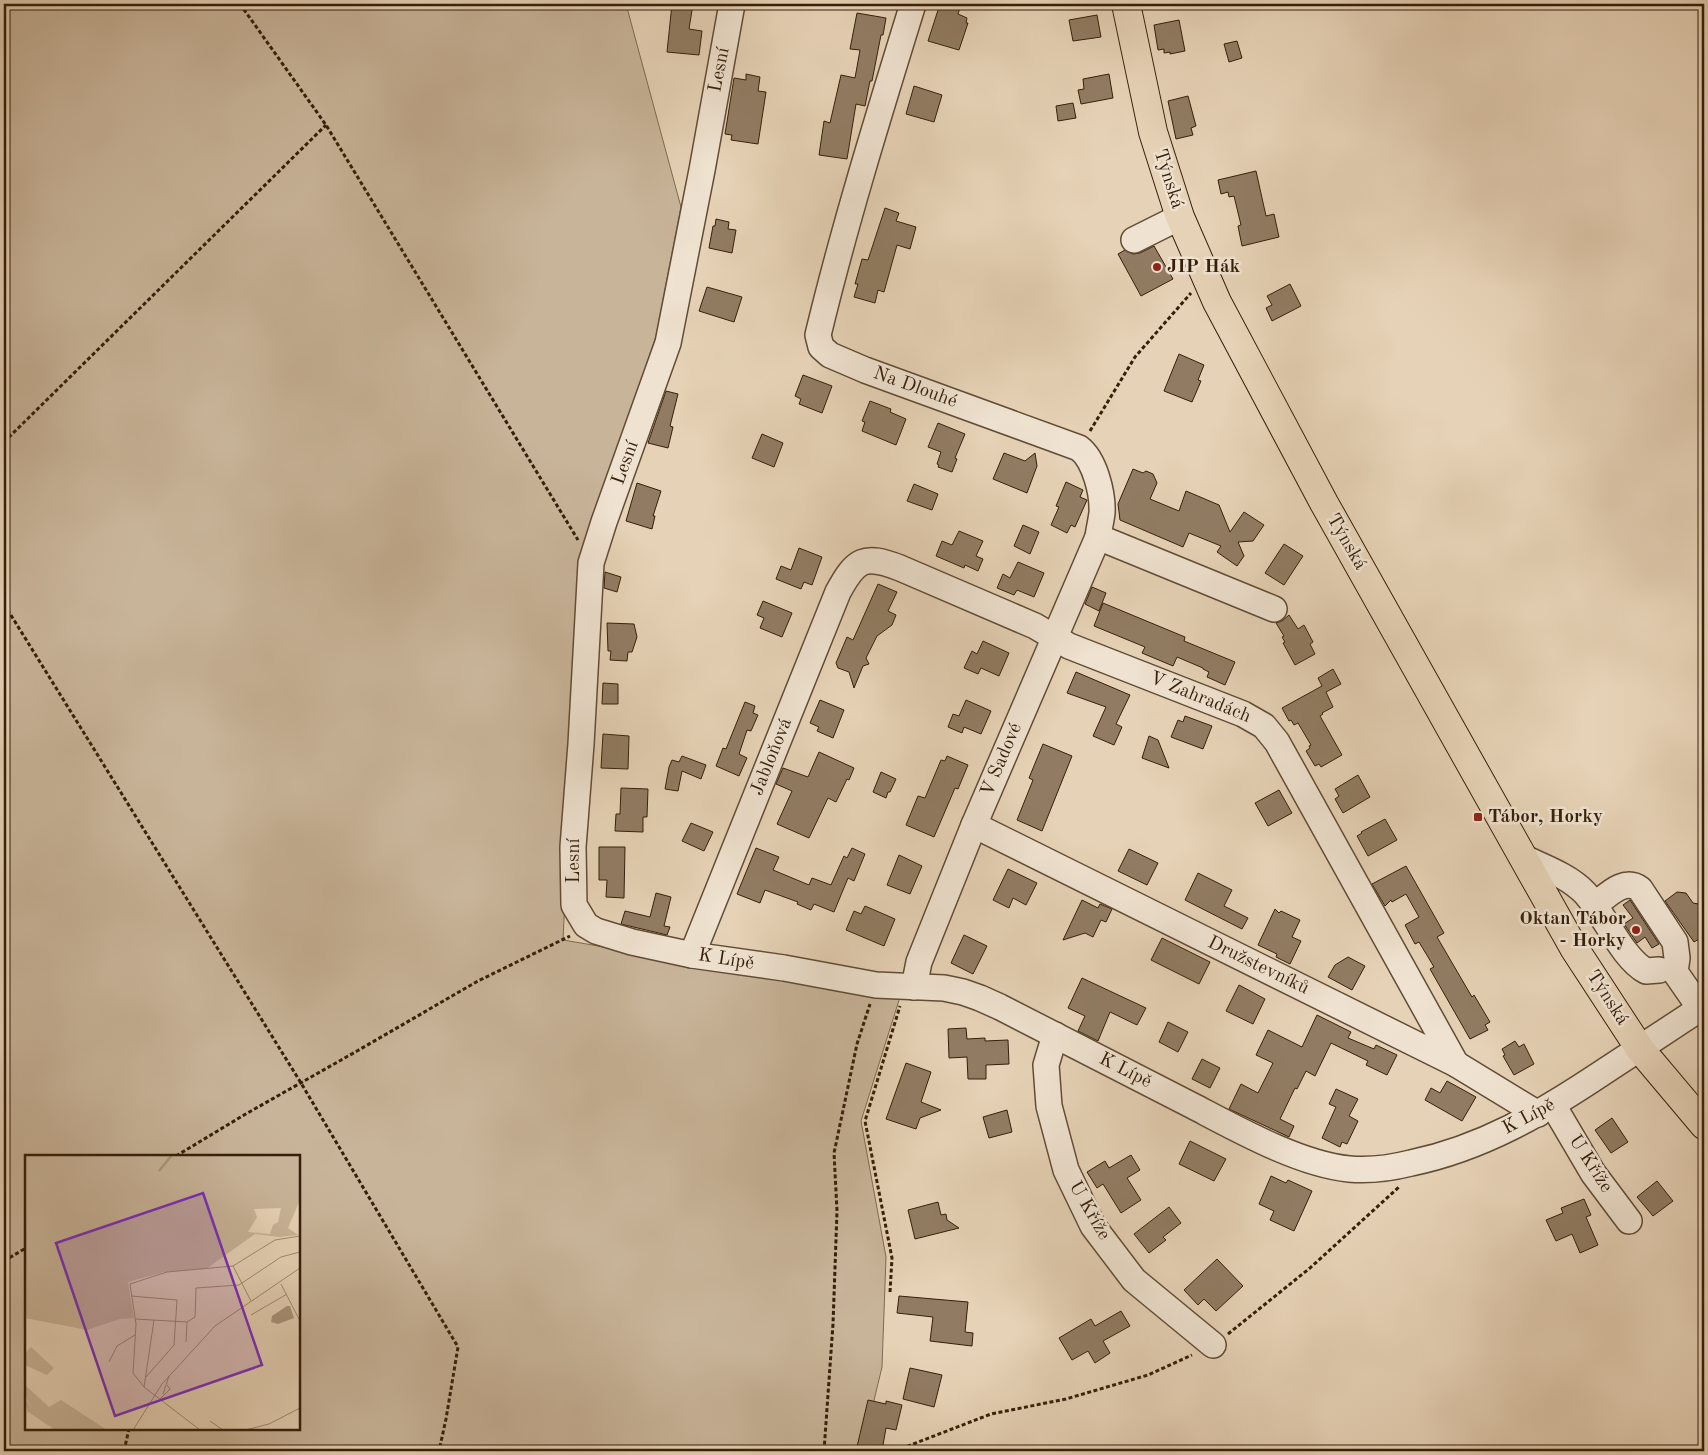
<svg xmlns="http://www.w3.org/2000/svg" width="1708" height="1455" viewBox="0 0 1708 1455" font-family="'Old Standard TT',serif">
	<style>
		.green { fill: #c8b499; stroke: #7e6a52; fill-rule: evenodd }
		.building { fill: #917c63; stroke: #351f0a }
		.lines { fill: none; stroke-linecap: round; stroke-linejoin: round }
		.minor-casing { stroke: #614c35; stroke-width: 28 }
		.major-casing { stroke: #351f0a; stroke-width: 30 }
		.path { stroke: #351f0a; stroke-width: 3; stroke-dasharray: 4 2.5; stroke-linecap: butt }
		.minor { stroke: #efe2d0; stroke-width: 25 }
		.major { stroke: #e6d2b6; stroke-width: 28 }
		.poi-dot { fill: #8f2418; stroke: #efe2d0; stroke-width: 2 }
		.labels { text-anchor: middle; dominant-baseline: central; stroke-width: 5; stroke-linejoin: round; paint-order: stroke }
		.street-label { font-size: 19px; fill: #351f0a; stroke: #efe2d0 }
		.poi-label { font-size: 19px; font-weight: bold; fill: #351f0a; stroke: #efe2d0; text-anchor: start }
		.inset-river { fill: none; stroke: #aa957c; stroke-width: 2.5 }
		.inset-road { fill: none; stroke: #9f8a71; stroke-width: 1 }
		.view { fill: #7b2cbf; fill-opacity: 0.15; stroke: #7b2cbf; stroke-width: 2.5 }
		.inset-edge { fill: none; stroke: #351f0a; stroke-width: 2.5 }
	</style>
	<rect width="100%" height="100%" fill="#e6d2b6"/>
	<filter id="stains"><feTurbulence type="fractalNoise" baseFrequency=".004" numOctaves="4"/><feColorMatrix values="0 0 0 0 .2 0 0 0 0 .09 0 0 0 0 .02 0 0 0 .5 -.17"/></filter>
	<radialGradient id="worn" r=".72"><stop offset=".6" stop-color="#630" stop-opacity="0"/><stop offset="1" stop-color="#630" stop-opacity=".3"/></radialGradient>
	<!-- green -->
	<path class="green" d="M4 4H626L681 207 656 336 585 551 579 589 563 940 900 997 861 1121 886 1257 882 1367 864 1442 859 1451H4ZM26 1156H299V1429H26Z"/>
	<!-- building -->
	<g class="building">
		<polygon points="672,4 693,4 689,29 702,31 699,55 667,52"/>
		<polygon points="940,4 961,4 958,14 967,18 966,23 968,23 959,50 928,41"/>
		<polygon points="857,13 886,18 883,35 881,35 872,81 870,81 865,106 856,104 847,159 819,155 824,121 830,123 841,75 855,78 860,50 850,49"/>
		<polygon points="1097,15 1101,37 1073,41 1069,20"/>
		<polygon points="1179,20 1185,51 1170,54 1170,52 1164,53 1164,49 1158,50 1154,25"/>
		<polygon points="1237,41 1242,58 1229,62 1224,44"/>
		<polygon points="746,74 760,77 758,91 766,92 758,144 731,140 732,135 725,134 734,78 746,80"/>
		<polygon points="1109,74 1113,98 1081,104 1078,90 1084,89 1083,79"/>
		<polygon points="914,86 942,95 934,122 906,114"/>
		<polygon points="1188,96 1196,126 1191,128 1193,135 1176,139 1168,101"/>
		<polygon points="1073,103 1076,118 1058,121 1056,106"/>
		<polygon points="1256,171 1266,216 1274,214 1279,237 1242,246 1238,226 1241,225 1234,196 1229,197 1228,192 1221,194 1218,180"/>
		<polygon points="885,208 899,213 896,221 916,227 910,249 897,245 884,292 878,290 875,303 854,297 858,284 855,284 862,259 868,260"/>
		<polygon points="716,219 729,222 728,229 736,230 732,253 709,248 713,226 715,226"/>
		<polygon points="1154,246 1173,279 1141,296 1118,254 1125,250 1133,254 1140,253"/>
		<polygon points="1290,284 1301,306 1272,321 1266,308 1272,305 1267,296"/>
		<polygon points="707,287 742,297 734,322 699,311"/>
		<polygon points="1179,354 1204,365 1198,380 1201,381 1192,402 1164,391"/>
		<polygon points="803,375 832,386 822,413 799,404 801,399 795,396"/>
		<polygon points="666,391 678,394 670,426 673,427 668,448 648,443"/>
		<polygon points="870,401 891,409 890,412 906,419 896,445 862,431 865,422 862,421"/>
		<polygon points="938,423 965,434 955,458 957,459 952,472 938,467 939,465 937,464 941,452 928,447"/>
		<polygon points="762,434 783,443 774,467 752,458"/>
		<polygon points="1004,453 1025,461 1035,453 1037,466 1027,493 993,479"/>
		<polygon points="1133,469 1143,473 1146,471 1153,474 1157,483 1150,499 1179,511 1186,491 1219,505 1230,532 1244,512 1264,525 1253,541 1238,542 1244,556 1237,566 1217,552 1221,546 1189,533 1183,547 1120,520 1118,504"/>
		<polygon points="1066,482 1083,490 1080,497 1087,500 1075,527 1071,525 1067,533 1051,525 1059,507 1056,506"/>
		<polygon points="637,483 661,491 653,516 655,516 652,529 626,521"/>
		<polygon points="914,484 938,494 932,510 907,501"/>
		<polygon points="1023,525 1039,532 1030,554 1014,546"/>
		<polygon points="959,531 983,541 976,556 983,559 978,571 965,565 964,568 936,556 942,541 952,545"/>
		<polygon points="1284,544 1303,556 1284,585 1265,573"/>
		<polygon points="799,548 822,557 812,585 804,582 801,589 776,579 781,566 791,570"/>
		<polygon points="1018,562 1044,573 1034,597 1017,590 1014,595 997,588 1003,574 1010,578"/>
		<polygon points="605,572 621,577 617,592 604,588"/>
		<polygon points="878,584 897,592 888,611 896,615 892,625 877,636 866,658 869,664 863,666 854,688 849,672 838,668 836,663 847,637 853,640"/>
		<polygon points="1092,587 1106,593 1099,611 1085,604"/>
		<polygon points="763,601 792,613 782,637 760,628 764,618 757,615"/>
		<polygon points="1103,603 1185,637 1184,641 1235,662 1225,685 1207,677 1209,672 1203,669 1203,668 1177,657 1173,666 1142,653 1145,647 1094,626"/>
		<polygon points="1289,615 1298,629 1304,625 1313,642 1310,644 1315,654 1295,665 1283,643 1285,642 1282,637 1284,636 1276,623 1282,621"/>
		<polygon points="607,623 634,624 637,637 632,652 628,652 627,661 610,660 611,651 608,651"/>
		<polygon points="983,641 1009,653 999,676 981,668 978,674 964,668 972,651 977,654"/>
		<polygon points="1333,669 1341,684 1326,692 1333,707 1322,713 1323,714 1320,716 1342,755 1321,767 1319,764 1315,766 1306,751 1310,748 1309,746 1311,745 1298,723 1294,725 1291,720 1289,721 1282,708 1322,686 1318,678"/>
		<polygon points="1076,672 1130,695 1116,724 1122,727 1114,745 1093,736 1106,707 1067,693"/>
		<polygon points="603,683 618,684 618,704 602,704"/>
		<polygon points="820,700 844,710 833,738 817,731 819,727 810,723"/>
		<polygon points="966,700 991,711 981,734 964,727 962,733 948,727 953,714 959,716"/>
		<polygon points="745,702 755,706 753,713 758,715 751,731 747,730 739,754 747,758 739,776 716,766 723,748 726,749"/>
		<polygon points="1185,716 1212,726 1203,749 1171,737 1178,720 1183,722"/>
		<polygon points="603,734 629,736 628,769 601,768"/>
		<polygon points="1149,736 1158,740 1169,768 1142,758"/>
		<polygon points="1043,744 1072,756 1042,831 1017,820 1033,780 1029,778"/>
		<polygon points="819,752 854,768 849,780 847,779 836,802 828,798 809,838 777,824 792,791 776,784 783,768 808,777"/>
		<polygon points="682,756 706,765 701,779 682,771 678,791 665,789 669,767 672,760 679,762"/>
		<polygon points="947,756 968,765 958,789 955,788 934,837 906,825 918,796 925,798 941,760 945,761"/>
		<polygon points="881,772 896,779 890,792 888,792 886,798 873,792"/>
		<polygon points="1358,775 1370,797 1343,813 1335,799 1339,796 1335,789"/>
		<polygon points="621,788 648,789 647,817 643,817 643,832 615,831 616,814 620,814"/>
		<polygon points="1279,790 1292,813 1268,826 1255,803"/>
		<polygon points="1385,819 1397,840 1368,856 1357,836 1362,833 1361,832"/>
		<polygon points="691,823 713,832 704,851 682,841"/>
		<polygon points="599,847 625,847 624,898 606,897 607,880 599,880"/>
		<polygon points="756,848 779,857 773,870 809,885 812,878 831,885 844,856 847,858 852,848 865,854 854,881 848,878 834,912 814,904 811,910 797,904 798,902 765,890 760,903 737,894"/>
		<polygon points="1129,849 1158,863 1147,885 1118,871"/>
		<polygon points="899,855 922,866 910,894 887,885"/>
		<polygon points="1406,866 1444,933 1437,937 1472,997 1474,995 1490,1022 1485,1025 1488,1030 1470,1039 1430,969 1434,967 1419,942 1415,944 1405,925 1419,917 1406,894 1392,902 1391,900 1385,906 1372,884"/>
		<polygon points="1008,869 1037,883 1026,905 1013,898 1009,908 993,900"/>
		<polygon points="1198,873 1232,890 1224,906 1248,918 1242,929 1185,900"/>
		<polygon points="1677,892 1686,893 1693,903 1704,905 1704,936 1694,942 1665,901"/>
		<polygon points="656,893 671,897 664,926 670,927 667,935 621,924 625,911 650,917"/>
		<polygon points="1082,900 1098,908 1100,904 1112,909 1106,922 1101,920 1093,937 1085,933 1063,940"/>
		<polygon points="1630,900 1659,944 1652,948 1645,937 1637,943 1624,924 1633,918 1623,905"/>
		<polygon points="865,906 895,919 884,946 846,930 854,911 861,914"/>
		<polygon points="1275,909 1279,913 1281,911 1300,920 1292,937 1301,941 1290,964 1276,957 1277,954 1258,945"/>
		<polygon points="964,935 987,946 973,974 951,963"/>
		<polygon points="1162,938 1210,962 1199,984 1151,960"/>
		<polygon points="1348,957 1365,966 1352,990 1328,977 1335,965"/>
		<polygon points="1082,978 1146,1008 1137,1025 1110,1012 1098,1041 1078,1031 1085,1016 1068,1008"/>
		<polygon points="1239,985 1265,999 1253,1024 1226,1011"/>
		<polygon points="1317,1015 1351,1032 1348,1038 1374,1049 1376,1045 1397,1055 1387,1075 1366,1065 1368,1061 1331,1043 1315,1076 1306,1071 1297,1089 1295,1088 1280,1119 1294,1126 1289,1137 1229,1109 1241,1084 1258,1093 1273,1063 1256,1055 1268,1030 1302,1047"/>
		<polygon points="1168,1022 1188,1032 1178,1052 1159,1042"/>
		<polygon points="966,1028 967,1039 985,1038 985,1041 1008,1040 1009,1064 986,1065 986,1079 968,1079 967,1057 949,1058 948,1029"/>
		<polygon points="1515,1041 1519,1047 1524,1044 1534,1064 1514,1075 1503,1056 1505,1055 1502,1049"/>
		<polygon points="1202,1059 1220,1068 1210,1088 1192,1079"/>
		<polygon points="906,1063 931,1072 921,1102 941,1110 920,1118 916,1129 886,1119"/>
		<polygon points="1447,1081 1476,1097 1462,1121 1425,1100 1431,1088 1440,1093"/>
		<polygon points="1336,1089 1358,1099 1349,1116 1358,1121 1347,1144 1342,1142 1340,1147 1322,1138 1336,1107 1329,1104"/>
		<polygon points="1007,1110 1012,1132 989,1138 983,1117"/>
		<polygon points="1612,1118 1628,1142 1611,1153 1595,1130"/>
		<polygon points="1190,1141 1226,1159 1214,1181 1179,1164"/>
		<polygon points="1131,1155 1140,1170 1127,1178 1141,1200 1121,1213 1103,1184 1097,1188 1087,1172 1105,1161 1109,1168"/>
		<polygon points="1271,1176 1286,1183 1288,1180 1312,1191 1294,1231 1270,1220 1274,1211 1259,1204"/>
		<polygon points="1657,1181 1673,1201 1653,1216 1637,1197"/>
		<polygon points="1584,1199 1591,1215 1586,1217 1598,1245 1580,1253 1572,1234 1556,1241 1546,1220 1563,1213 1561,1208"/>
		<polygon points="938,1202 941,1215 946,1214 947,1220 959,1228 915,1239 908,1210"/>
		<polygon points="1169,1207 1181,1223 1163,1237 1166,1240 1149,1253 1134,1234"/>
		<polygon points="1217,1259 1243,1286 1216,1311 1204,1299 1198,1305 1184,1290"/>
		<polygon points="899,1296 968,1302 965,1332 973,1333 972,1346 930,1341 933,1317 897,1313"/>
		<polygon points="1121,1311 1130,1326 1103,1341 1110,1353 1095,1363 1088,1351 1072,1360 1059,1338 1091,1319 1095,1326"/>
		<polygon points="910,1368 942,1375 934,1407 903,1399"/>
		<polygon points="868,1400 886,1404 886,1401 902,1405 896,1430 886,1428 883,1445 864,1451 856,1451"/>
	</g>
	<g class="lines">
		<defs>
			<g id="minor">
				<path d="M732 4 702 170 668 343 604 522 591 563 581 744 573 847 574 905 586 925 596 931 632 942 692 955 784 968 876 985 944 988 963 992 980 998 1000 1007C1064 1040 1128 1073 1193 1106 1237 1129 1299 1164 1349 1169 1370 1171 1391 1168 1411 1163 1483 1148 1542 1113 1602 1073 1636 1051 1670 1028 1704 1006"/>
				<path d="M913 4C879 114 845 223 818 335L821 347 830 355 865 370 1079 448C1095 460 1103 494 1102 513 1101 521 1099 529 1098 537L1274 609"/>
				<polyline points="1134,240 1180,217"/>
				<polyline points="974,825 1456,1064 1538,1114"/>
				<path d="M1522 857C1543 867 1569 876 1585 893 1604 914 1623 959 1646 971L1659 970"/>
				<path d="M1595 905C1607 896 1624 877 1640 889L1675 942 1677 958 1675 972 1700 1008"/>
				<path d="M692 955 838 592C856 559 864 554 900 568L1035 626 1069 646 1243 714 1264 726 1277 742 1456 1064"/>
				<polyline points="914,987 919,962 974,825 1098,537"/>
				<polyline points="1055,1035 1046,1065 1049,1106 1066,1170 1093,1226 1134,1280 1213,1345"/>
				<polyline points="1553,1105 1593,1173 1629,1221"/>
			</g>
			<polyline id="major" points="1126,4 1153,132 1180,217 1217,302 1324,503 1574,948 1640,1049 1704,1125"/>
		</defs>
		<!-- minor casing -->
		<use href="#minor" class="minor-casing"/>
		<!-- major casing -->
		<use href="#major" class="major-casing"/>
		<!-- path -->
		<g class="path">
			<polyline points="240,4 326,125 578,540"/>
			<polyline points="1090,431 1135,357 1191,293"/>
			<polyline points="4,442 326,125"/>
			<polyline points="4,604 301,1083 458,1347 446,1419 439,1451"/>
			<polyline points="176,1156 244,1115 357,1051 478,981 570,936"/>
			<polyline points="4,1261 26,1248"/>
			<polyline points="890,1292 892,1258 865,1121 900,1006"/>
			<polyline points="1228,1334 1310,1268 1399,1187"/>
			<polyline points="124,1451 129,1429"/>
			<polyline points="824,1451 833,1324 837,1211 834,1153 857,1044 870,1004"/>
			<polyline points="895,1451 991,1414 1066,1399 1148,1375 1192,1355"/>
		</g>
		<!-- minor -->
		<use href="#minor" class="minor"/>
		<!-- major -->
		<use href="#major" class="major"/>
	</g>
	<!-- markers -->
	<g class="poi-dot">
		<circle cx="1157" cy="267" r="5"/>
		<rect x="1473" y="812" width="10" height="10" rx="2.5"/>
		<circle cx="1636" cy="930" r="5"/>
	</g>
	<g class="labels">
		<!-- street labels -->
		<g class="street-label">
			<text transform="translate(720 70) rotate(-79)">Lesní</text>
			<text transform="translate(1168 179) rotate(72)">Týnská</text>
			<text transform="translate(915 388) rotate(20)">Na Dlouhé</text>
			<text transform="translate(626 463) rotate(-70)">Lesní</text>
			<text transform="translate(1346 542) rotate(60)">Týnská</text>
			<text transform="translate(1200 698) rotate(22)">V Zahradách</text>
			<text transform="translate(772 757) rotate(-68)">Jabloňová</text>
			<text transform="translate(1002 760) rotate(-67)">V Sadové</text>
			<text transform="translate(574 861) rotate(-90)">Lesní</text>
			<text transform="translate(726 960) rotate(9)">K Lípě</text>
			<text transform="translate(1258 966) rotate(26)">Družstevníků</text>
			<text transform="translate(1607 998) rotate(57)">Týnská</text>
			<text transform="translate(1125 1071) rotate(27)">K Lípě</text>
			<text transform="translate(1529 1117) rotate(-28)">K Lípě</text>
			<text transform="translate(1590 1164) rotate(57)">U Kříže</text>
			<text transform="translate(1089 1211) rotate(60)">U Kříže</text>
		</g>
		<!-- poi labels -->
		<g class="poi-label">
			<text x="1167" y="267">JIP Hák</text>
			<text x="1488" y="817">Tábor, Horky</text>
			<text x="1626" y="919" text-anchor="end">Oktan Tábor<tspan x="1626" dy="22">- Horky</tspan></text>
		</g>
	</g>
	<!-- overview -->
	<g transform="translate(25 1155)">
		<rect width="275" height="275" fill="#e6d2b6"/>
		<path d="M0 0H275V45L263 73 273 80 254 82 230 79 181 114 139 117 103 127 109 163 95 164 62 175 0 163ZM256 53 253 67 248 70 245 79 223 77 232 62 229 54ZM6 192 29 213 22 220 0 210V198ZM0 230 24 252 36 245 82 275H30L2 256 0 243 8 256 0 241Z" fill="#c8b499" fill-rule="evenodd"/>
		<path d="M262 151H265L269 163 253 169 246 167 247 161Z" fill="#aa957c"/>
		<path class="inset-river" d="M134 16 147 0"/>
		<path class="inset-road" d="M208 111 226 146M256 129 275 166M106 141 152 145 149 190 121 222M226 160 262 139M110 164 162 167M161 187 162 167 170 162 171 133 214 130 256 102 275 97M84 207 92 191 110 180M119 232 129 165M138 239 144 221M135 244 145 234 142 230M185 266 198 275M108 275 137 229 190 171 275 113M175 275 119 232 108 218 111 169 105 129 142 117 208 111 250 85 275 81M220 275 244 269 275 253"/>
		<path class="view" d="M178 38 237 210 90 261 31 88Z"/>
		<rect width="275" height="275" class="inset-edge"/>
	</g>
	<!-- margin -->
	<rect width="1708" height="1455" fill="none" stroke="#e6d2b6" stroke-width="20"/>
	<rect x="5" y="5" width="1698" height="1445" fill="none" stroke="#351f0a" stroke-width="2.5"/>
	<rect x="10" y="10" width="1688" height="1435" fill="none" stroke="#351f0a"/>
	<rect width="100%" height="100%" filter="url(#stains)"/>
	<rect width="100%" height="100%" fill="url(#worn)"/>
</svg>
